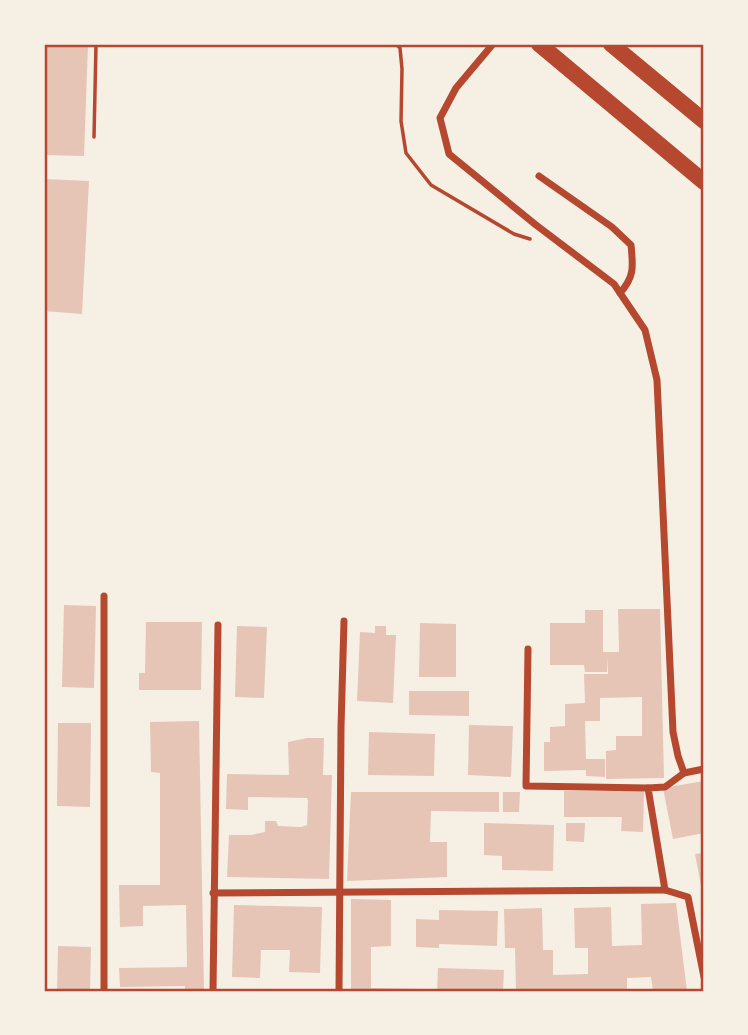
<svg xmlns="http://www.w3.org/2000/svg" width="748" height="1035" viewBox="0 0 748 1035" font-family="Barlow,sans-serif">
	<style>
		.building { fill: #e6c5b7 }
		.lines { fill: none; stroke-linecap: round; stroke-linejoin: round }
		.path { stroke: #b5482f; stroke-width: 3.5 }
		.minor { stroke: #b5482f; stroke-width: 7 }
		.motorway { stroke: #b5482f; stroke-width: 16 }
		.neatline { fill: none; stroke: #b5482f; stroke-width: 2.5 }
	</style>
	<rect width="100%" height="100%" fill="#f6efe4"/>
	<!-- building -->
	<g class="building">
		<polygon points="44,44 88,44 84,156 44,155"/>
		<polygon points="44,179 89,181 82,314 44,311"/>
		<polygon points="64,605 96,606 94,688 62,687"/>
		<polygon points="618,609 660,609 664,778 606,779 606,751 616,750 616,736 642,736 642,697 600,698 600,721 585,721 586,759 605,759 605,777 586,776 586,770 544,771 544,742 550,742 550,727 565,726 565,704 585,703 584,674 608,674 608,658 607,672 585,672 584,665 550,665 550,623 585,623 585,610 603,610 603,652 619,652"/>
		<polygon points="146,622 202,622 201,690 139,690 139,673 145,673"/>
		<polygon points="420,623 456,624 456,677 419,677"/>
		<polygon points="237,626 267,627 264,698 235,697"/>
		<polygon points="375,626 386,626 386,635 396,635 393,703 357,701 360,632 375,633"/>
		<polygon points="409,691 469,691 469,716 409,715"/>
		<polygon points="199,721 204,991 185,991 185,986 120,987 119,968 187,967 186,905 143,906 143,926 120,927 119,885 160,885 160,773 151,772 150,722"/>
		<polygon points="58,723 91,723 90,807 57,806"/>
		<polygon points="469,725 513,726 511,777 468,775"/>
		<polygon points="369,732 435,734 434,776 368,775"/>
		<polygon points="307,738 324,738 323,775 332,775 329,879 227,877 229,835 251,835 265,832 265,821 276,821 278,826 301,827 307,825 308,801 307,798 248,797 248,810 226,809 227,774 289,775 288,742"/>
		<polygon points="704,781 704,806 702,806 704,818 704,833 673,839 663,788"/>
		<polygon points="564,791 644,791 643,832 621,831 622,817 564,817"/>
		<polygon points="351,792 499,792 499,812 431,811 430,842 447,842 447,877 347,881"/>
		<polygon points="503,792 520,792 519,812 503,812"/>
		<polygon points="484,823 554,825 553,871 502,870 502,856 484,855"/>
		<polygon points="566,823 585,823 584,842 566,841"/>
		<polygon points="704,853 704,895 703,896 695,854"/>
		<polygon points="351,899 391,900 391,946 371,947 371,988 419,989 419,991 351,991"/>
		<polygon points="676,903 687,991 653,991 651,977 627,978 627,991 516,991 515,948 505,948 504,909 542,908 543,950 553,950 553,975 588,974 588,948 575,948 574,908 611,907 612,946 642,945 641,904"/>
		<polygon points="234,905 322,907 320,973 289,972 290,950 261,950 260,978 232,977"/>
		<polygon points="439,910 498,911 497,946 439,944 439,948 416,947 416,919 439,920"/>
		<polygon points="58,946 91,947 90,991 57,991"/>
		<polygon points="438,968 504,970 503,991 437,991"/>
	</g>
	<g class="lines">
		<!-- path -->
		<g class="path">
			<polyline points="396,44 400,48 402,69 401,121 406,153 431,185 514,234 530,239"/>
			<polyline points="94,137 96,44"/>
		</g>
		<!-- minor -->
		<g class="minor">
			<polyline points="493,44 456,88 440,118 449,154 536,225 614,284 645,330 657,380 673,732 678,756 684,773"/>
			<path d="M539 176 612 227 631 245C633 266 635 276 620 293"/>
			<polyline points="104,596 104,991"/>
			<polyline points="528,649 526,786 648,788"/>
			<polyline points="665,890 688,897 704,977"/>
			<polyline points="213,893 665,890 648,788 665,787 684,773 704,769"/>
			<polyline points="213,991 218,625"/>
			<polyline points="339,991 341,727 344,621"/>
		</g>
		<!-- motorway -->
		<g class="motorway">
			<polyline points="539,44 704,182"/>
			<polyline points="611,44 704,121"/>
		</g>
	</g>
	<!-- border -->
	<rect width="748" height="1035" fill="none" stroke="#f6efe4" stroke-width="91"/>
	<rect x="46" y="46" width="656" height="944" class="neatline"/>
</svg>
